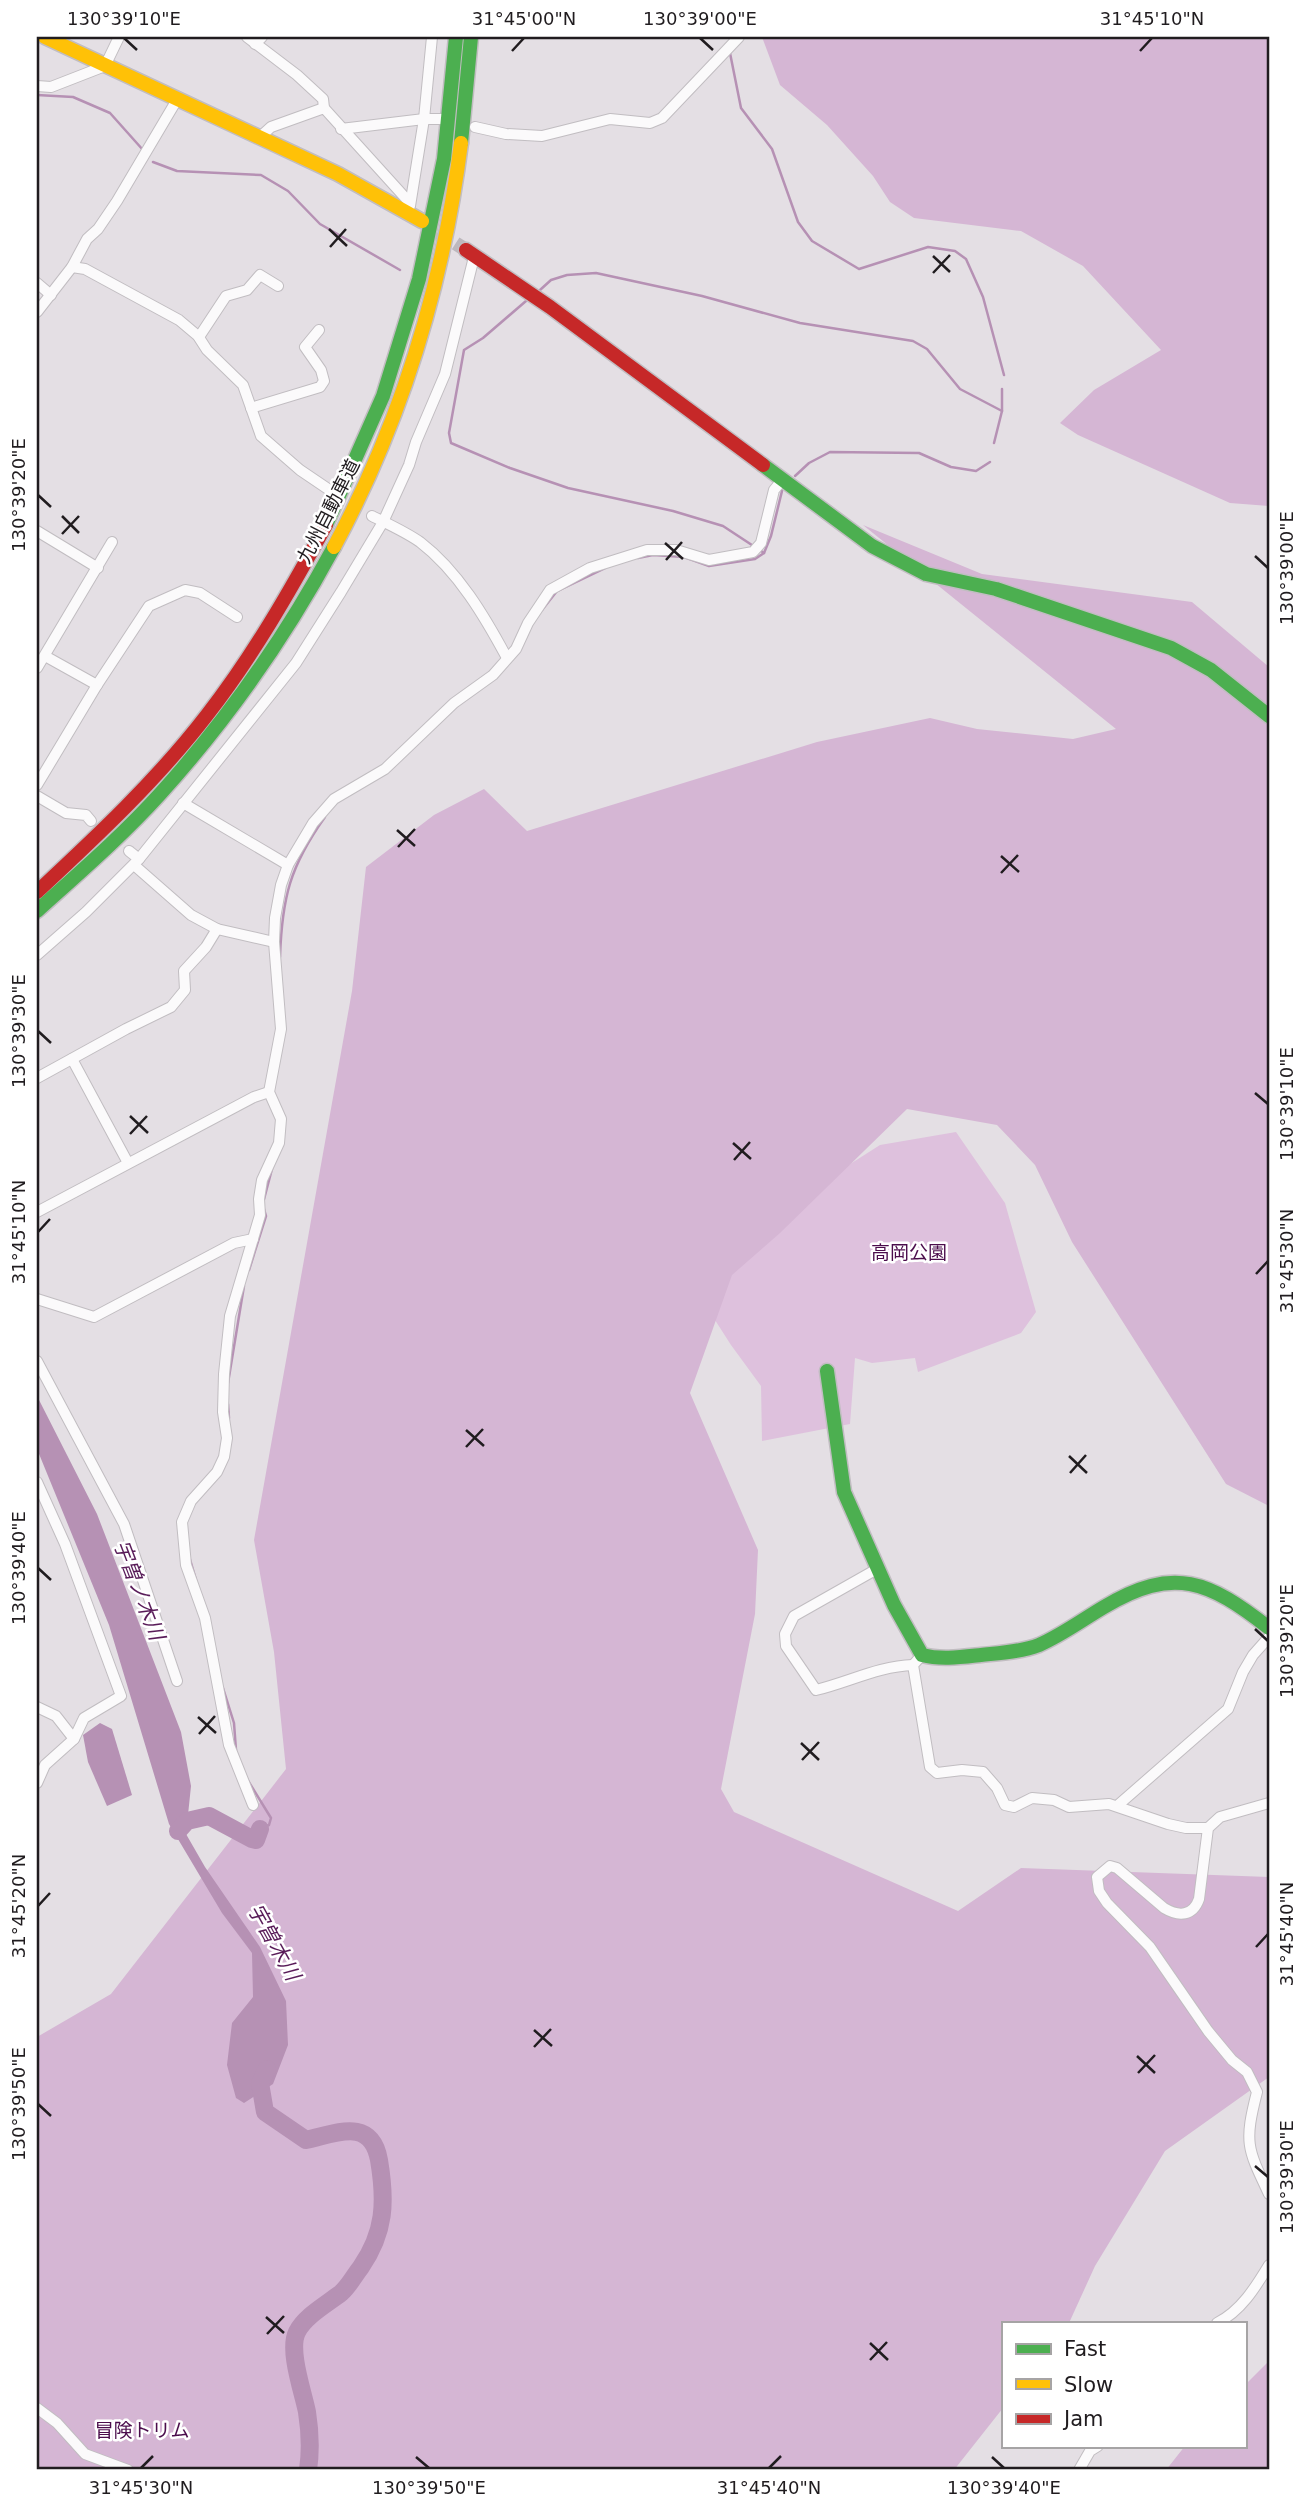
<svg xmlns="http://www.w3.org/2000/svg" width="1306" height="2507" viewBox="0 0 1306 2507" font-family="'DejaVu Sans','Noto Sans JP',sans-serif">
	<style>
		.green { fill: #dec1dd }
		.forest { fill: #d5b6d4 }
		.water { fill: #b691b4 }
		.lines { fill: none; stroke-linecap: round; stroke-linejoin: round }
		.stream { stroke: #b691b4; stroke-width: 2.5 }
		.river { stroke: #b691b4; stroke-width: 18 }
		.secondary-tunnel { stroke: #bdb8bd; stroke-width: 14; stroke-dasharray: 14 7; stroke-linecap: butt }
		.street-casing { stroke: #c1bdc1; stroke-width: 12 }
		.fast-casing { stroke: #c1bdc1; stroke-width: 17 }
		.slow-casing { stroke: #c1bdc1; stroke-width: 17 }
		.jam-casing { stroke: #c1bdc1; stroke-width: 17 }
		.street { stroke: #fbfafb; stroke-width: 10 }
		.fast { stroke: #4caf50; stroke-width: 14 }
		.slow { stroke: #ffc107; stroke-width: 14 }
		.jam { stroke: #c62828; stroke-width: 14 }
		.ticks { fill: none; stroke: #201c1f; stroke-width: 2.5 }
		.labels { text-anchor: middle; dominant-baseline: central; stroke-width: 5; stroke-linejoin: round; paint-order: stroke }
		.street-label { font-size: 19px; fill: #201c1f; stroke: #fff }
		.park-label { font-size: 19px; fill: #4b0d4c; stroke: #fff }
		.water-label { font-size: 21px; font-style: italic; fill: #591c59; stroke: #fff }
		.neatline { fill: none; stroke: #201c1f; stroke-width: 2.5 }
		.ticks-label { font-size: 18px; text-anchor: middle; fill: #201c1f }
	</style>
	<rect width="100%" height="100%" fill="#e4dfe4"/>
	<!-- green -->
	<polygon class="green" points="956,1132 1005,1203 1036,1312 1021,1333 918,1372 915,1358 872,1363 855,1358 850,1424 762,1441 761,1386 731,1345 697,1292 811,1189 880,1145"/>
	<!-- forest -->
	<g class="forest">
		<polygon points="762,37 1269,37 1269,506 1230,503 1078,435 1060,423 1094,390 1161,350 1083,266 1021,231 914,218 890,202 873,176 827,125 780,85"/>
		<polygon points="863,525 982,574 1192,602 1269,667 1269,1506 1226,1484 1072,1242 1035,1165 997,1125 907,1109 780,1233 732,1275 690,1393 758,1550 755,1614 721,1789 734,1812 958,1911 1021,1868 1269,1877 1269,2077 1165,2151 1095,2266 1069,2323 1003,2323 1003,2408 954,2470 37,2470 37,2037 111,1994 286,1769 274,1652 254,1540 352,991 366,867 434,815 484,789 527,831 817,742 930,718 977,729 1073,739 1116,729"/>
		<polygon points="1269,2361 1269,2470 1166,2470 1185,2446 1245,2446 1245,2385"/>
	</g>
	<!-- water -->
	<g class="water">
		<polygon points="37,1396 97,1514 181,1732 191,1786 186,1834 205,1867 260,1947 286,2001 288,2045 273,2084 244,2103 236,2098 227,2065 232,2023 253,1997 252,1953 222,1913 169,1824 109,1625 37,1449"/>
		<polygon points="100,1723 112,1729 132,1795 107,1806 88,1762 83,1735"/>
	</g>
	<g class="lines">
		<!-- stream -->
		<g class="stream">
			<polyline points="730,53 741,108 772,149 798,222 812,241 859,269 928,247 955,251 966,259 983,297 1004,375"/>
			<polyline points="37,95 73,97 110,113 143,150"/>
			<polyline points="153,162 177,171 261,175 288,191 320,224 400,270"/>
			<polyline points="540,290 551,280 567,275 596,273 702,296 800,323 913,341 927,349 960,389 1002,411"/>
			<polyline points="526,301 483,338 464,350 449,433 451,443 510,468 568,488 673,511 723,526 764,553"/>
			<polyline points="994,443 1002,411 1002,389"/>
			<polyline points="795,476 809,463 830,452 919,453 951,467 976,471 990,462"/>
			<polyline points="638,558 653,555 684,557 709,566 755,559 764,553 771,536 782,491"/>
			<polyline points="542,610 557,591 605,568"/>
			<path d="M280 957C282 898 290 866 325 817"/>
			<polyline points="263,1203 272,1169"/>
			<polyline points="249,1270 266,1216 264,1209"/>
			<polyline points="228,1383 244,1286"/>
			<polyline points="228,1404 229,1418"/>
			<polyline points="189,1556 196,1580"/>
			<polyline points="223,1688 234,1723 236,1750"/>
			<polyline points="247,1779 271,1818 269,1825 260,1829"/>
		</g>
		<!-- river -->
		<g class="river">
			<polyline points="178,1831 187,1821 209,1816 252,1839 256,1840 260,1829"/>
			<path d="M267 2069 260 2083 265 2112 306 2140C335 2134 371 2116 379 2160 386 2202 385 2232 361 2267 354 2276 349 2286 341 2293 327 2304 305 2316 297 2332 288 2350 303 2392 307 2412 310 2431 311 2450 308 2470"/>
		</g>
		<!-- secondary-tunnel -->
		<polyline class="secondary-tunnel" points="438,232 466,250"/>
		<defs>
			<g id="street">
				<polyline points="247,37 297,75 323,99 324,108"/>
				<polyline points="255,44 262,37"/>
				<polyline points="37,86 51,87 105,66 119,37"/>
				<polyline points="475,127 506,134 542,136 610,119 650,123 662,118 739,37"/>
				<polyline points="341,129 424,119 442,119"/>
				<polyline points="260,137 271,127 324,108 410,203"/>
				<polyline points="410,206 424,119 432,37"/>
				<polyline points="72,267 85,269 179,320 198,336 207,350 243,385 261,436 300,470 331,491"/>
				<polyline points="37,283 51,295"/>
				<polyline points="37,312 72,267 87,239 98,229 117,201 178,98"/>
				<polyline points="199,337 226,296 247,290 260,275 278,286"/>
				<polyline points="251,408 320,387 324,381 321,370 305,347 319,330"/>
				<path d="M372 516C388 524 406 532 420 542 458 571 485 617 507 658"/>
				<polyline points="37,531 98,568"/>
				<polyline points="45,656 97,685"/>
				<polyline points="37,668 112,542"/>
				<polyline points="37,785 97,685 149,606 185,590 200,593 237,617"/>
				<polyline points="37,796 66,813 86,815 91,821"/>
				<polyline points="183,803 288,865"/>
				<polyline points="129,851 139,859"/>
				<polyline points="134,865 191,915 217,929"/>
				<polyline points="37,955 86,912 139,859 296,663 341,592 383,522 409,465 416,442 445,374 474,257"/>
				<polyline points="72,1059 128,1163"/>
				<polyline points="37,1078 126,1029 171,1007 185,990 184,971 206,947 217,929 274,942"/>
				<polyline points="37,1212 254,1097 269,1092"/>
				<polyline points="37,1299 94,1317 234,1243 253,1239"/>
				<polyline points="37,1361 124,1524 177,1681"/>
				<polyline points="37,1482 65,1544 121,1696 84,1718 74,1739 45,1765 37,1783"/>
				<path d="M877 1569 794 1616 785 1634 786 1646 816 1690C849 1682 879 1666 913 1665"/>
				<polyline points="922,1655 913,1665 930,1767 937,1773 962,1770 983,1772 997,1788 1005,1805 1014,1807 1032,1798 1054,1800 1069,1807 1109,1804 1168,1824 1186,1828 1208,1828"/>
				<polyline points="37,1707 56,1716 74,1739"/>
				<path d="M1269 1803 1220 1817 1208 1828 1199 1899C1193 1916 1179 1917 1164 1908L1117 1868 1110 1866 1097 1877 1099 1891 1107 1903 1150 1947 1208 2031 1232 2060 1247 2072 1257 2092C1244 2143 1247 2148 1269 2194"/>
				<polyline points="253,1805 229,1745 205,1618 186,1565 182,1522 191,1501 217,1472 224,1457 227,1438 223,1412 224,1374 230,1316 260,1215 259,1199 262,1180 279,1143 281,1119 269,1092 281,1029 274,942 275,918 281,885 288,865 313,823 334,799 385,769 454,703 493,675 516,649 528,623 550,590 590,568 647,550 676,550 709,560 753,552 761,543 774,490 783,479"/>
				<polyline points="1117,1806 1228,1709 1243,1672 1253,1655 1269,1637"/>
				<path d="M1217 2323C1241 2311 1255 2288 1269 2265"/>
				<polyline points="37,2408 57,2423 85,2454 128,2470"/>
				<polyline points="1079,2470 1090,2451 1098,2446"/>
			</g>
			<g id="fast">
				<polyline points="461,143 471,37"/>
				<polyline points="763,465 872,546 926,574 996,589 1171,648 1211,670 1269,716"/>
				<polyline points="326,525 383,396 419,279 444,159 456,37"/>
				<path d="M37 911C79 873 122 836 160 794 228 719 286 636 334 547"/>
				<path d="M827 1371 844 1492 894 1605 922 1655C941 1660 962 1657 981 1655 1000 1653 1021 1652 1039 1645 1062 1635 1082 1620 1104 1607 1174 1565 1209 1581 1269 1628"/>
			</g>
			<g id="slow">
				<polyline points="45,37 338,174 422,221"/>
				<path d="M334 547C401 422 443 284 461 143"/>
			</g>
			<g id="jam">
				<polyline points="466,250 550,307 763,465"/>
				<path d="M37 892C97 836 157 780 207 715 253 656 290 591 326 525"/>
			</g>
		</defs>
		<!-- street casing -->
		<use href="#street" class="street-casing"/>
		<!-- fast casing -->
		<use href="#fast" class="fast-casing"/>
		<!-- slow casing -->
		<use href="#slow" class="slow-casing"/>
		<!-- jam casing -->
		<use href="#jam" class="jam-casing"/>
		<!-- street -->
		<use href="#street" class="street"/>
		<!-- fast -->
		<use href="#fast" class="fast"/>
		<!-- slow -->
		<use href="#slow" class="slow"/>
		<!-- jam -->
		<use href="#jam" class="jam"/>
	</g>
	<!-- ticks -->
	<path class="ticks" d="M124 38 137 50M700 38 713 50M512 51 524 38M1140 51 1152 38M329 229 347 246M330 247 346 229M933 256 950 272M933 273 950 255M38 495 51 507M62 516 79 533M62 534 79 516M665 543 683 559M1255 556 1268 568M666 560 682 542M397 830 415 846M398 847 415 829M1001 856 1019 872M1001 873 1018 855M38 1031 51 1043M1255 1093 1268 1104M130 1116 148 1133M130 1134 147 1116M733 1143 751 1159M734 1160 750 1142M38 1232 50 1219M1256 1274 1268 1261M466 1430 484 1446M466 1447 483 1429M1069 1456 1087 1473M1070 1473 1086 1455M38 1568 51 1580M1255 1629 1268 1641M198 1717 216 1733M199 1734 215 1716M801 1743 819 1760M802 1760 819 1742M38 1906 50 1893M1256 1947 1268 1934M534 2030 552 2046M534 2047 551 2029M1137 2056 1155 2073M1138 2073 1155 2055M38 2104 51 2116M1255 2166 1268 2177M266 2317 284 2333M267 2334 284 2316M870 2343 888 2360M870 2360 887 2342M416 2457 429 2468M992 2457 1004 2468M141 2468 153 2456M769 2468 781 2456"/>
	<g class="labels">
		<!-- street labels -->
		<g class="street-label">
			<text transform="translate(328 511) rotate(-63)">九州自動車道</text>
		</g>
		<!-- park labels -->
		<g class="park-label">
			<text x="909" y="1252">高岡公園</text>
			<text x="142" y="2430">冒険トリム</text>
		</g>
		<!-- water labels -->
		<g class="water-label">
			<text transform="translate(139 1590) rotate(69)">宇曽ノ木川</text>
			<text transform="translate(274 1942) rotate(61)">宇曽木川</text>
		</g>
	</g>
	<!-- border -->
	<rect width="1306" height="2507" fill="none" stroke="#ffffff" stroke-width="77"/>
	<!-- legend -->
	<rect x="1002" y="2322" width="245" height="126" fill="#ffffff" stroke="#a6a4a5" stroke-width="2"/>
	<rect x="1016" y="2344" width="35" height="10" fill="#4caf50" stroke="#a6a4a5" stroke-width="2"/>
	<text x="1064" y="2356" font-size="21" fill="#201c1f">Fast</text>
	<rect x="1016" y="2379" width="35" height="10" fill="#ffc107" stroke="#a6a4a5" stroke-width="2"/>
	<text x="1064" y="2392" font-size="21" fill="#201c1f">Slow</text>
	<rect x="1016" y="2414" width="35" height="10" fill="#c62828" stroke="#a6a4a5" stroke-width="2"/>
	<text x="1064" y="2426" font-size="21" fill="#201c1f">Jam</text>
	<rect x="38" y="38" width="1230" height="2430" class="neatline"/>
	<g class="ticks-label">
		<text x="124" y="25">130°39'10"E</text>
		<text x="524" y="25">31°45'00"N</text>
		<text x="700" y="25">130°39'00"E</text>
		<text x="1152" y="25">31°45'10"N</text>
		<text transform="translate(19 495) rotate(-90)" y="6">130°39'20"E</text>
		<text transform="translate(1287 568) rotate(-90)" y="6">130°39'00"E</text>
		<text transform="translate(19 1031) rotate(-90)" y="6">130°39'30"E</text>
		<text transform="translate(1287 1104) rotate(-90)" y="6">130°39'10"E</text>
		<text transform="translate(19 1232) rotate(-90)" y="6">31°45'10"N</text>
		<text transform="translate(1287 1261) rotate(-90)" y="6">31°45'30"N</text>
		<text transform="translate(19 1568) rotate(-90)" y="6">130°39'40"E</text>
		<text transform="translate(1287 1641) rotate(-90)" y="6">130°39'20"E</text>
		<text transform="translate(19 1906) rotate(-90)" y="6">31°45'20"N</text>
		<text transform="translate(1287 1934) rotate(-90)" y="6">31°45'40"N</text>
		<text transform="translate(19 2104) rotate(-90)" y="6">130°39'50"E</text>
		<text transform="translate(1287 2177) rotate(-90)" y="6">130°39'30"E</text>
		<text x="141" y="2494">31°45'30"N</text>
		<text x="429" y="2494">130°39'50"E</text>
		<text x="769" y="2494">31°45'40"N</text>
		<text x="1004" y="2494">130°39'40"E</text>
	</g>
</svg>
